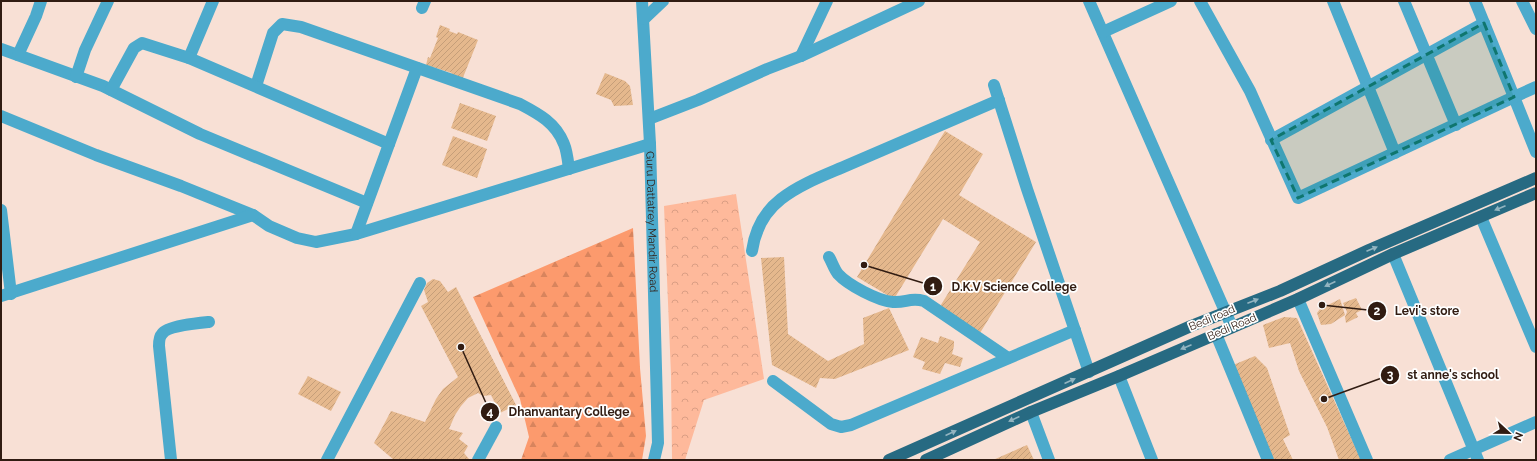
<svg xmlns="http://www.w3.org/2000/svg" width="1537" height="461" viewBox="0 0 1537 461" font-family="Raleway,sans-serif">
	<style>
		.forest { fill: url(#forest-firs) }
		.park { fill: url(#park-crowns) }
		.building { fill: url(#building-hatch) }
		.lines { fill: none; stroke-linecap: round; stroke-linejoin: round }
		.minor { stroke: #4caacc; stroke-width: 12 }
		.major { stroke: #276a82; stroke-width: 12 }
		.oneway { fill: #93b4c0 }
		.marked { fill: #0f766e; fill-opacity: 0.2; stroke: #0f766e; stroke-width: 3; stroke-dasharray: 8 5; stroke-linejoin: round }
		.labels { text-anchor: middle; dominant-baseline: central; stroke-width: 3.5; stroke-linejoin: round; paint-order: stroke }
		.street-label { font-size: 11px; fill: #311c12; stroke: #fff }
		.leader { fill: none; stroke: #311c12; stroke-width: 1.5 }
		.callout-dot { fill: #311c12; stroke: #fff; stroke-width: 1.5 }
		.mark-label { font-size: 12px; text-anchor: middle; font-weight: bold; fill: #fff }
		.callout-label { font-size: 12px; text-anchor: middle; font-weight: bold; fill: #311c12; stroke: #fff; stroke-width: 3.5; stroke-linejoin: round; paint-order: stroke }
	</style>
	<defs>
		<pattern id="forest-firs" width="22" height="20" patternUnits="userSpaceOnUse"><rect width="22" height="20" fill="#fc9a6d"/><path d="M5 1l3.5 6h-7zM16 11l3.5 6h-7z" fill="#d8845d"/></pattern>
		<pattern id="park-crowns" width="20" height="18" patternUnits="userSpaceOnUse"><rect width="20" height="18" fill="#feb99b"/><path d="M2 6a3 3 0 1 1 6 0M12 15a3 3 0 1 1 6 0" fill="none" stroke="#da9e84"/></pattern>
		<pattern id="building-hatch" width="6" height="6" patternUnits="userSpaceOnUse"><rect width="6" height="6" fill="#e5b88d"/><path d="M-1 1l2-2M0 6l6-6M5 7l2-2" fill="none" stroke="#c59e79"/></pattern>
	</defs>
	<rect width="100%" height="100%" fill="#f8e0d5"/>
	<!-- forest -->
	<polygon class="forest" points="633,228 640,368 646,436 642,460 521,460 529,437 520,399 473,297"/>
	<!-- park -->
	<polygon class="park" points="736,194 764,379 704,400 685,460 672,459 671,375 664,206"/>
	<!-- building -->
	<g class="building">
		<polygon points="440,25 450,29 449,31 457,34 458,32 478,40 462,80 450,75 452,73 426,65 428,57 430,58 438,38 436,37"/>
		<polygon points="605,73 625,81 630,86 633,105 614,106 611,100 596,94"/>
		<polygon points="460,103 496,116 487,141 451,128"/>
		<polygon points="945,131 983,154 959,195 1036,242 980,333 939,308 980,242 943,219 894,299 857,277"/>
		<polygon points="453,136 487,149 477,178 442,165"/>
		<polygon points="784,257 788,334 828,361 864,344 863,318 889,308 909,350 835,379 820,378 816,388 772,365 761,258"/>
		<polygon points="433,279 440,281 448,292 456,287 516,405 500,413 491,395 483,396 478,393 468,398 461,406 455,415 449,429 463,433 459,439 468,446 464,453 469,459 468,460 394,460 374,443 391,411 425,422 436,399 443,389 458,377 421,306 428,302 424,290 427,283"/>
		<polygon points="1356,298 1362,310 1356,313 1358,317 1346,323 1345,317 1347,312 1343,303"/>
		<polygon points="1340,299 1345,315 1331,324 1321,325 1317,313 1320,309"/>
		<polygon points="1284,317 1297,318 1361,460 1339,460 1327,427 1299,371 1290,343 1269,348 1263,325"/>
		<polygon points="940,336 954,341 954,346 952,354 963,358 960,367 945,363 940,374 922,369 925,362 913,357 921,337 938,343"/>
		<polygon points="1255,356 1267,368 1290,435 1283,439 1293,460 1274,460 1233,365"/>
		<polygon points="308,376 341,392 331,411 298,394"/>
		<polygon points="1027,445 1034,460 993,460"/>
	</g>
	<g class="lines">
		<!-- minor -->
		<g class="minor">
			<path id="s1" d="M642 1 650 144 658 443 654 460"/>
			<polyline points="1089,1 1232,327"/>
			<polyline points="1200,1 1250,91 1298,198 1514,97 1536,152"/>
			<polyline points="1333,1 1395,153"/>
			<polyline points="1404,1 1456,125"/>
			<polyline points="1475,1 1514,97 1536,87"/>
			<polyline points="1522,1 1536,29"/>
			<polyline points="422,8 425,1"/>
			<polyline points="644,19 663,1"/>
			<polyline points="1103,32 1171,1"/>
			<polyline points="1,49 103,86 200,134 367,203"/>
			<polyline points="18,55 36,16 41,1"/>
			<polyline points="801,56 827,1"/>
			<polyline points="189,58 213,1"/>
			<polyline points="76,77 85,50 108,1"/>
			<polyline points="994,85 1027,189 1089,372"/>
			<path d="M256 86 273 33 282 24 301 27 520 104C539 114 556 123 564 144 567 151 568 161 569 169"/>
			<polyline points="111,90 134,48 142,43 189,58 389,144"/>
			<polyline points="1,116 96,155 181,186 253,215 269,226 297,238 316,242 356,234 650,144"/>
			<polyline points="649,119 698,100 767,69 801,56 919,1"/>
			<polyline points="1271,140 1484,23"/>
			<polyline points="1,210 11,294"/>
			<polyline points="1481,217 1536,347"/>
			<polyline points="356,234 417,68"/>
			<path d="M752 251C755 230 763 213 781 199 800 184 825 175 848 165 898 143 949 122 999 100"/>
			<polyline points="1393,254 1478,460"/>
			<path d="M829 257C832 262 834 269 838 274 848 285 878 301 893 302 906 303 910 297 924 301L1008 358"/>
			<polyline points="1,296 253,215"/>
			<polyline points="1298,299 1367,460"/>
			<polyline points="1216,334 1268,460"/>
			<polyline points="1119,376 1152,460"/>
			<polyline points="773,381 831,424 841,427 851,425 1075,330"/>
			<polyline points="1031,412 1049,460"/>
			<path d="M171 460 159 346C159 342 159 337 162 334 167 326 199 323 209 322"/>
			<polyline points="327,460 420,283"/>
			<polyline points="478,460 496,427"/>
			<polyline points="1450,460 1536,422"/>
		</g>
		<!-- major -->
		<g class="major">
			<polyline points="889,460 1191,326 1280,291 1369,250 1536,178"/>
			<polyline points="926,460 1031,412 1119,376 1298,299 1393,254 1536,193"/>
		</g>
	</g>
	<!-- one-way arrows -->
	<defs><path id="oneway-solid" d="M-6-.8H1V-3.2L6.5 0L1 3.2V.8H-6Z"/></defs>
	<g class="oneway">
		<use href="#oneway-solid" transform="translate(1500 208) rotate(157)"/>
		<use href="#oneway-solid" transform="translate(1372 249) rotate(-23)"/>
		<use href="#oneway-solid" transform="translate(1330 284) rotate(155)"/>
		<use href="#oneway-solid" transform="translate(1253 301) rotate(-21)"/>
		<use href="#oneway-solid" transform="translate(1186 347) rotate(157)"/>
		<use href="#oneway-solid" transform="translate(1070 381) rotate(-24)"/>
		<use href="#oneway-solid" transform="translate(1014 419) rotate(155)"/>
		<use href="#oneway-solid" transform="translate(951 433) rotate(-24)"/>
	</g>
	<!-- marked area -->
	<path class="marked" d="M1484 23 1514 97 1298 198 1271 140Z"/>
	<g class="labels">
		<!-- street labels -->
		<g class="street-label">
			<text stroke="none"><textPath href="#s1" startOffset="221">Guru Dattatrey Mandir Road</textPath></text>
			<text transform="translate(1212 318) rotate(-23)">Bedi road</text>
			<text transform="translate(1232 327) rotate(-23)">Bedi Road</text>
		</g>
	</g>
	<!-- callouts -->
	<path class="leader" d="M864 265L933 286M1322 305L1377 311M1324 399L1390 375M461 347L490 412"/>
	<g class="callout-dot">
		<circle cx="864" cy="265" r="4"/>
		<circle cx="1322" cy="305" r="4"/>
		<circle cx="1324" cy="399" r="4"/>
		<circle cx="461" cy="347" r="4"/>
		<circle cx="933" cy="286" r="10"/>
		<circle cx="1377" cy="311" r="10"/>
		<circle cx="1390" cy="375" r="10"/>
		<circle cx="490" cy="412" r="10"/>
	</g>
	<g class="mark-label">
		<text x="933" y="291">1</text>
		<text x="1377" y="315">2</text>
		<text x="1390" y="379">3</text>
		<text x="490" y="416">4</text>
	</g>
	<g class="callout-label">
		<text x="1014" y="291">D.K.V Science College</text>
		<text x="1427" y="315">Levi's store</text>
		<text x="1453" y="379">st anne's school</text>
		<text x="569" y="416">Dhanvantary College</text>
	</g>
	<!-- border -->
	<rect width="1537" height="461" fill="none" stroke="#311c12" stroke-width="4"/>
	<!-- north arrow -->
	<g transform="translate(1509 433) rotate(112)" stroke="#ffffff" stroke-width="3" paint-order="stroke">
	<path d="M0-3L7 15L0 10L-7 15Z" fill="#311c12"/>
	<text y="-6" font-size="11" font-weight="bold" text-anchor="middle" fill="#311c12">N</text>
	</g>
</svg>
